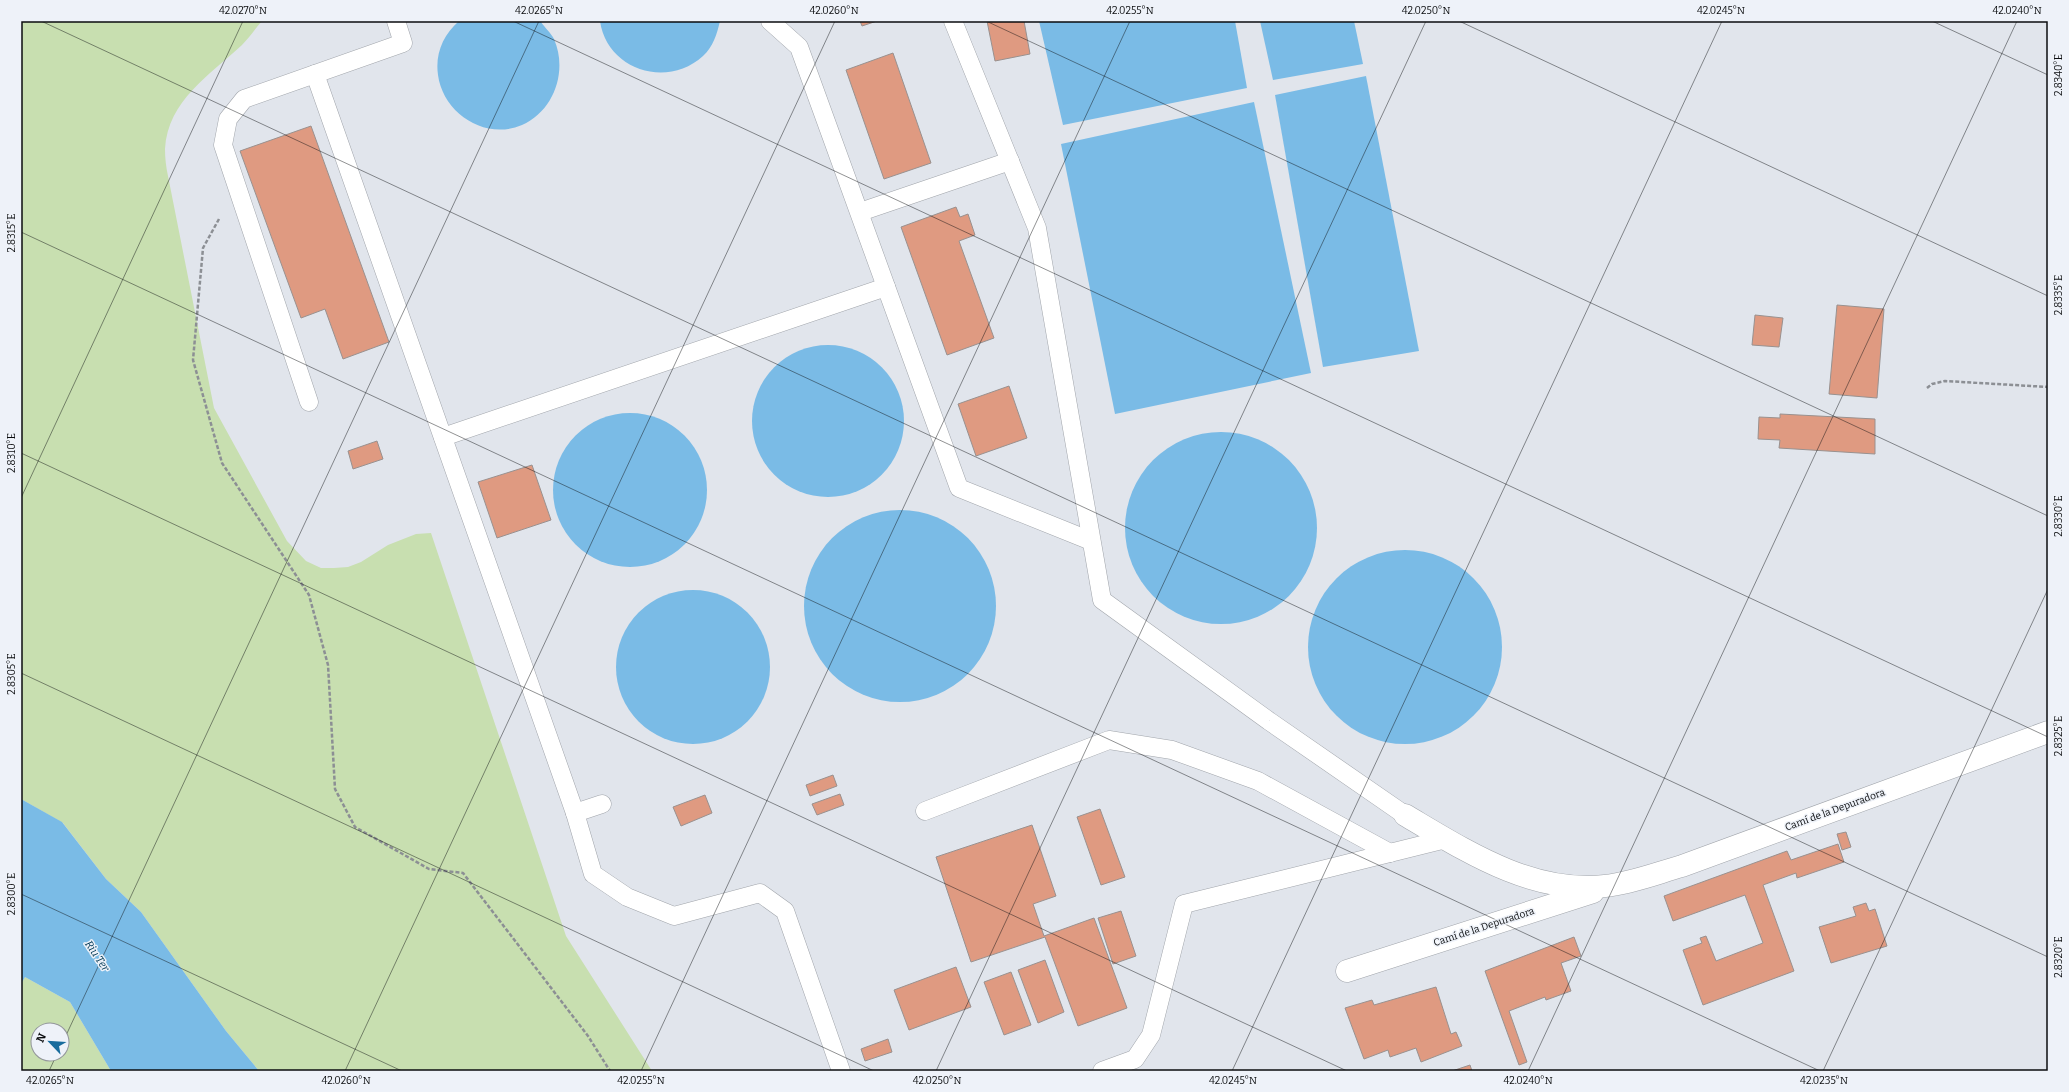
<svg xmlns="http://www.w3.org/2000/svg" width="2069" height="1092" viewBox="0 0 2069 1092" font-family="Bitter,serif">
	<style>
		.green { fill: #c8dfb0; fill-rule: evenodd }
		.water { fill: #7abbe6 }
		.building { fill: #df9a81; stroke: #99918f }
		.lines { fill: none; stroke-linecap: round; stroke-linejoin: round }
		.service-casing { stroke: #a1a5ab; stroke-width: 19 }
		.minor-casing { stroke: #a1a5ab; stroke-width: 23 }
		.path { stroke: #8c8f94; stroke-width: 2.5; stroke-dasharray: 4 2; stroke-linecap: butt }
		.service { stroke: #fff; stroke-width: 18 }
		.minor { stroke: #fff; stroke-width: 22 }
		.ticks { fill: none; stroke: #0b0d0f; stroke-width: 1; stroke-opacity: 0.45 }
		.labels { text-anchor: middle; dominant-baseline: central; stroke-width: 3; stroke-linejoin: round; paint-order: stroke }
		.street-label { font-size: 10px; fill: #0b0d0f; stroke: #eef2f9 }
		.water-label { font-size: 11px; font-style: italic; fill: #023956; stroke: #eef2f9 }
		.neatline { fill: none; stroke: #0b0d0f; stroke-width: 1.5 }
		.ticks-label { font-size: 10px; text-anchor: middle; fill: #0b0d0f }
	</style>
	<rect width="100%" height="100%" fill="#e1e5ec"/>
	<!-- green -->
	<g class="green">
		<path d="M21 21H262C255 29 249 38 242 45 210 75 168 100 165 149 165 158 166 167 168 176L214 408 287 541 306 561 321 568H334L348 567 361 562 388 545 416 534 431 533 566 936 652 1071H259L226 1031 141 912 106 879 63 823 21 799Z"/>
		<path d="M25 977 70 1002 111 1071H21V984ZM38 1030H62V1054H38Z"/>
	</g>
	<!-- water -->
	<g class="water">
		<path d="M459 21 541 22C545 28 551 33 554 39 568 71 554 111 522 125 485 141 443 113 438 75 435 54 443 35 459 21Z"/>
		<path d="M600 21H720C717 34 713 47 703 56 667 89 607 70 600 21Z"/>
		<polygon points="1039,21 1235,21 1247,88 1063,125"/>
		<polygon points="1260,21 1354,21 1363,64 1273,80"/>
		<polygon points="1366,76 1419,351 1323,367 1275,95"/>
		<polygon points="1254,102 1311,373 1115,414 1061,144"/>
		<circle cx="828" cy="421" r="76"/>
		<circle cx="630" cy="490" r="77"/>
		<circle cx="1221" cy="528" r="96"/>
		<circle cx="900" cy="606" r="96"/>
		<circle cx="1405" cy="647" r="97"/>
		<circle cx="693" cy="667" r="77"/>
		<polygon points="21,799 62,822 106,879 141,912 226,1031 259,1071 111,1071 70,1002 25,977 21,984"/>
	</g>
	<!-- building -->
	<g class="building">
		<polygon points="860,21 877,21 862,26"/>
		<polygon points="987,21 1024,21 1030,54 995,61"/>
		<polygon points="893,53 931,163 884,179 846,70"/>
		<polygon points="311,126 389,342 343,359 325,309 301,318 240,151"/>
		<polygon points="956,207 960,217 968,214 975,235 959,241 994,338 947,355 901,227"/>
		<polygon points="1837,305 1884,309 1877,398 1829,394"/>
		<polygon points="1755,315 1783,318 1779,347 1752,345"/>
		<polygon points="1009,386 1027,438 976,456 958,404"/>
		<polygon points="1780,414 1875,419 1875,454 1779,448 1780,440 1758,439 1759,417 1780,418"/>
		<polygon points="377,441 383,459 353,469 348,451"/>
		<polygon points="532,465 551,520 497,538 478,482"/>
		<polygon points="833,775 837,786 810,796 806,785"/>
		<polygon points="840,794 844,805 817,815 812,804"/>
		<polygon points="705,795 712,813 681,826 673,807"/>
		<polygon points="1100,809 1125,877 1101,885 1077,817"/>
		<polygon points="1032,825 1056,896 1033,904 1044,936 1094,918 1127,1008 1078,1026 1045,937 971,962 936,857"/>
		<polygon points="1846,832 1851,847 1842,850 1837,834"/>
		<polygon points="1838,844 1844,862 1797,878 1796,873 1763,885 1794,971 1703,1005 1683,950 1702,943 1700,938 1706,936 1716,961 1763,943 1745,895 1673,921 1664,896 1787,851 1791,860"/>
		<polygon points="1866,903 1869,911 1875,909 1887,946 1831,963 1819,927 1856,916 1853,907"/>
		<polygon points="1121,911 1136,956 1113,964 1098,918"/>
		<polygon points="1574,937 1581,956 1561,963 1571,991 1546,1000 1545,997 1509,1011 1527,1062 1519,1065 1485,971"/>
		<polygon points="1045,960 1064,1012 1038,1023 1018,970"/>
		<polygon points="956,967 971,1007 909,1030 894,990"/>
		<polygon points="1011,972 1031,1025 1004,1035 984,982"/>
		<polygon points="1436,987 1451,1034 1456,1032 1462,1046 1421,1062 1416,1048 1390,1057 1388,1050 1364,1059 1345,1008 1372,1000 1374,1005"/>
		<polygon points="888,1039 892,1052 865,1061 861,1049"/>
		<polygon points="1470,1065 1472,1071 1452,1071"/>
	</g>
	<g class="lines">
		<defs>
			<g id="service">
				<polyline points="770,21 799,47 959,488 1091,541"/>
				<polyline points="953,21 1037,228 1102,600 1269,721 1405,815"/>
				<polyline points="315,74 575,813 602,804"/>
				<polyline points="860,212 1010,161"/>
				<polyline points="309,402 223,145 228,119 244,99 403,43 396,21"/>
				<polyline points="443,437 886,287"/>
				<polyline points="925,811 1109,740 1172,750 1258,781 1390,853"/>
				<polyline points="575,813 593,874 627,897 674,916 760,893 785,911 841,1071"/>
				<polyline points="1102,1071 1135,1059 1151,1035 1184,904 1446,839"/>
			</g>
			<g id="minor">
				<path d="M1405 815C1466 851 1531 894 1605 886 1632 883 1657 873 1682 866L2048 732"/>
				<polyline points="1347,971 1593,892"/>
			</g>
		</defs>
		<!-- service casing -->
		<use href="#service" class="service-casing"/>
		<!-- minor casing -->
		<use href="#minor" class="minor-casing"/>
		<!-- path -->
		<g class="path">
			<polyline points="219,219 203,248 193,360 222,463 309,595 328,665 335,789 355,827 429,869 463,873 588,1036 610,1071"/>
			<polyline points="1927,388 1932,384 1945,381 2048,387"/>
		</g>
		<!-- service -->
		<use href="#service" class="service"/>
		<!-- minor -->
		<use href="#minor" class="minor"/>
	</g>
	<!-- ticks -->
	<path class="ticks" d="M41 21 2048 957M513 21 2048 737M986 21 2048 516M1459 21 2048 296M1932 21 2048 75M21 232 1820 1071M21 453 1347 1071M21 498 243 21M21 673 874 1071M21 894 402 1071M62 1044 539 21M49 1071 57 1054M345 1071 835 21M641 1071 1130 21M936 1071 1426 21M1232 1071 1722 21M1528 1071 2017 21M1823 1071 2048 589"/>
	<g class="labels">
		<!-- street labels -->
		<g class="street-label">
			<text transform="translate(1835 810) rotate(-20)">Camí de la Depuradora</text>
			<text transform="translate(1484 927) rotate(-18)">Camí de la Depuradora</text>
		</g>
		<!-- water labels -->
		<g class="water-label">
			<text transform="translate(97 956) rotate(56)">Riu Ter</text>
		</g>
	</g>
	<!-- border -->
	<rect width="2069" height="1092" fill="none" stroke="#eef2f9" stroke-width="44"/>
	<!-- north arrow -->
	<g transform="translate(50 1042) rotate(295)"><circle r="19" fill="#eef2f9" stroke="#93969b"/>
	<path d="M0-3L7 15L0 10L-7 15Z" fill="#186c9d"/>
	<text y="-6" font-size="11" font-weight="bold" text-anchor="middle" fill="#0b0d0f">N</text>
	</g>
	<rect x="22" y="22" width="2025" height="1048" class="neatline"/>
	<g class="ticks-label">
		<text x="243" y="14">42.0270°N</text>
		<text x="539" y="14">42.0265°N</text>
		<text x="834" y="14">42.0260°N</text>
		<text x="1130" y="14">42.0255°N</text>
		<text x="1426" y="14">42.0250°N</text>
		<text x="1721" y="14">42.0245°N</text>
		<text x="2017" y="14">42.0240°N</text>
		<text transform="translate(2058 75) rotate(-90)" y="4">2.8340°E</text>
		<text transform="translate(11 233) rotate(-90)" y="4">2.8315°E</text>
		<text transform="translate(2058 295) rotate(-90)" y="4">2.8335°E</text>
		<text transform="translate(11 453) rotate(-90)" y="4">2.8310°E</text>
		<text transform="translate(2058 516) rotate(-90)" y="4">2.8330°E</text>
		<text transform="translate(11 674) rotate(-90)" y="4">2.8305°E</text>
		<text transform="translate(2058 736) rotate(-90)" y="4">2.8325°E</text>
		<text transform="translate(11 894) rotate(-90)" y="4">2.8300°E</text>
		<text transform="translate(2058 957) rotate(-90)" y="4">2.8320°E</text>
		<text x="50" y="1084">42.0265°N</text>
		<text x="346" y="1084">42.0260°N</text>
		<text x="641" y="1084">42.0255°N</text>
		<text x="937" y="1084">42.0250°N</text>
		<text x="1233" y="1084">42.0245°N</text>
		<text x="1528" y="1084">42.0240°N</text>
		<text x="1824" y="1084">42.0235°N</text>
	</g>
</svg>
